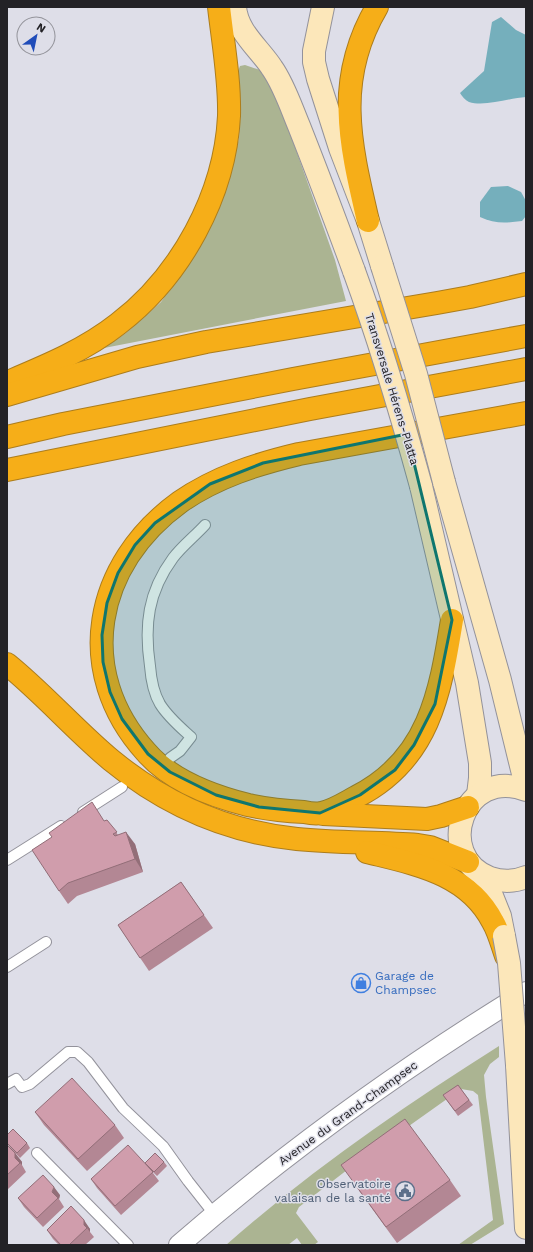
<svg xmlns="http://www.w3.org/2000/svg" width="533" height="1252" viewBox="0 0 533 1252" font-family="'Work Sans',sans-serif">
	<style>
		.green { fill: #abb492 }
		.water { fill: #75afbc }
		.lines { fill: none; stroke-linecap: round; stroke-linejoin: round }
		.service-casing { stroke: #93929b; stroke-width: 12 }
		.minor-casing { stroke: #93929b; stroke-width: 22 }
		.secondary-casing { stroke: #93929b; stroke-width: 24 }
		.motorway-casing { stroke: #ac7d1d; stroke-width: 24 }
		.service { stroke: #fff; stroke-width: 10 }
		.minor { stroke: #fff; stroke-width: 20 }
		.secondary { stroke: #fce7ba; stroke-width: 22 }
		.motorway { stroke: #f6ae18; stroke-width: 22 }
		.secondary-bridge-casing { stroke: #93929b; stroke-width: 24; stroke-linecap: butt }
		.secondary-bridge { stroke: #fce7ba; stroke-width: 22 }
		.wall { fill: #b38794 }
		.shaded-wall { fill: #926e78 }
		.building { fill: #d09dac; stroke: #926e78 }
		.marked { fill: #0f766e; fill-opacity: 0.2; stroke: #0f766e; stroke-width: 3; stroke-linejoin: round }
		.labels { text-anchor: middle; dominant-baseline: central; stroke-width: 3; stroke-linejoin: round; paint-order: stroke }
		.street-label { font-size: 12px; fill: #232226; stroke: #dedee8 }
		.shop-label { font-size: 12px; fill: #366cbe; stroke: #dedee8; text-anchor: start }
		.service-label { font-size: 12px; fill: #4e5e75; stroke: #dedee8; text-anchor: end }
	</style>
	<rect width="100%" height="100%" fill="#dedee8"/>
	<!-- green -->
	<g class="green">
		<polygon points="245,65 260,70 273,85 335,260 346,301 104,348 126,333 161,302 205,238 229,181 239,138 241,107 238,71 240,66"/>
		<path d="M499 1046V1057L490 1064 484 1075 486 1097 504 1224 470 1245H458L493 1220 478 1095 473 1091 461 1089 347 1170 299 1207 296 1213 318 1242 314 1245H302L297 1238 288 1245H226C311 1170 404 1106 499 1046Z"/>
	</g>
	<!-- water -->
	<g class="water">
		<path d="M501 17 516 30 526 35V97C509 98 485 107 469 102 465 100 462 96 460 93L484 71 492 22Z"/>
		<path d="M508 186 521 192 526 201V216L522 221C507 223 494 224 480 217V202L491 187Z"/>
	</g>
	<g class="lines">
		<defs>
			<g id="service">
				<path d="M170 758 180 751 191 737C180 727 168 717 160 704 153 692 151 679 150 666 144 625 148 592 173 558 182 546 195 536 205 525"/>
				<polyline points="83,812 122,787"/>
				<polyline points="7,860 61,826"/>
				<polyline points="7,967 46,942"/>
				<polyline points="7,1084 16,1079 22,1087 30,1084 68,1052 77,1052 88,1062 123,1108 163,1146 188,1181 214,1214"/>
				<polyline points="37,1153 128,1245"/>
			</g>
			<path id="minor" d="M179 1245C287 1151 404 1067 526 992"/>
			<g id="secondary">
				<path d="M235 7C237 32 259 48 272 68 284 85 291 107 299 126 318 174 336 222 354 271"/>
				<polyline points="323,7 314,51 314,62 318,79 340,148 368,221 382,266"/>
				<polyline points="444,482 500,680 523,774 526,780"/>
				<polyline points="421,486 467,683 480,763 480,778 478,795"/>
				<path d="M526 790C463 766 433 856 490 878 502 882 514 882 526 877"/>
				<polyline points="484,876 500,916 504,936"/>
				<polyline points="517,1065 526,1228"/>
			</g>
			<g id="motorway">
				<path d="M368 221C350 144 334 80 377 7"/>
				<path d="M8 382C46 366 85 350 118 324 181 276 225 195 229 116 230 80 223 43 219 7"/>
				<polyline points="7,395 137,357 206,342 437,303 470,297 526,284"/>
				<polyline points="7,437 63,424 293,379 526,336"/>
				<polyline points="7,470 310,409 526,369"/>
				<path d="M452 620C440 694 429 760 356 797 345 803 333 811 321 813 316 814 309 813 304 812 285 811 266 809 248 805 212 796 171 781 146 752 73 671 94 564 180 502 216 477 257 464 299 454L526 413"/>
				<path d="M7 664C44 694 75 730 111 760 166 805 227 832 297 839 337 843 378 842 418 845L430 847 468 862"/>
				<polyline points="323,814 427,819 441,816 468,807"/>
				<path d="M367 852C415 864 468 873 493 922 499 932 502 945 506 956"/>
			</g>
		</defs>
		<!-- service casing -->
		<use href="#service" class="service-casing"/>
		<!-- minor casing -->
		<use href="#minor" class="minor-casing"/>
		<!-- secondary casing -->
		<use href="#secondary" class="secondary-casing"/>
		<!-- motorway casing -->
		<use href="#motorway" class="motorway-casing"/>
		<!-- service -->
		<use href="#service" class="service"/>
		<!-- minor -->
		<use href="#minor" class="minor"/>
		<!-- secondary -->
		<use href="#secondary" class="secondary"/>
		<!-- motorway -->
		<use href="#motorway" class="motorway"/>
		<defs>
			<g id="secondary-bridge">
				<polyline points="382,266 416,374 444,482"/>
				<path d="M354 271C380 342 401 413 421 486"/>
				<polyline points="504,936 509,963 517,1065"/>
			</g>
		</defs>
		<!-- secondary-bridge casing -->
		<use href="#secondary-bridge" class="secondary-bridge-casing"/>
		<!-- secondary-bridge -->
		<use href="#secondary-bridge" class="secondary-bridge"/>
	</g>
	<!-- wall -->
	<g class="wall">
		<polygon points="107,820 118,835 135,844 143,872 77,896 68,904 59,891 105,821"/>
		<polygon points="181,882 213,928 149,971 118,925"/>
		<polygon points="458,1085 473,1105 458,1116 443,1095"/>
		<polygon points="35,1112 115,1125 124,1138 87,1171 44,1125"/>
		<polygon points="7,1135 27,1143 30,1148 20,1158 7,1144"/>
		<polygon points="7,1145 15,1153 22,1162 22,1165 26,1172 7,1190"/>
		<polygon points="164,1162 167,1166 157,1176 150,1169 159,1181 121,1215 97,1188 91,1179 148,1167 145,1163"/>
		<polygon points="450,1180 461,1196 397,1243 352,1181"/>
		<polygon points="60,1195 59,1199 64,1207 43,1227 24,1207 18,1198"/>
		<polygon points="71,1206 90,1229 90,1232 94,1237 85,1245 59,1245 53,1239 47,1230"/>
	</g>
	<!-- shaded-wall -->
	<g class="shaded-wall">
		<polygon points="126,832 135,844 143,872 135,859"/>
		<polygon points="15,1153 22,1162 22,1165 15,1158"/>
		<polygon points="54,1187 60,1195 59,1199 52,1192"/>
		<polygon points="84,1220 90,1229 90,1232 87,1228 84,1225"/>
	</g>
	<!-- building -->
	<g class="building">
		<polygon points="92,802 104,821 107,820 117,832 113,834 115,836 126,832 135,859 68,883 59,891 32,850 52,837 49,833"/>
		<polygon points="181,882 204,915 140,958 118,925"/>
		<polygon points="72,1078 115,1125 78,1159 35,1112"/>
		<polygon points="458,1085 469,1100 455,1111 443,1095"/>
		<polygon points="405,1119 450,1180 386,1227 341,1165"/>
		<polygon points="13,1129 27,1143 17,1153 7,1143 7,1135"/>
		<polygon points="7,1145 15,1153 15,1158 20,1163 7,1175"/>
		<polygon points="128,1145 153,1172 115,1206 91,1179"/>
		<polygon points="155,1153 164,1162 154,1172 145,1163"/>
		<polygon points="43,1175 54,1187 52,1192 58,1198 37,1218 18,1198"/>
		<polygon points="71,1206 84,1220 84,1225 87,1228 69,1245 61,1245 47,1230"/>
	</g>
	<!-- marked area -->
	<path class="marked" d="M407 434 452 620 435 704 414 745 395 770 360 795 320 813 259 807 216 795 170 772 148 754 122 719 110 692 103 662 102 635 107 603 118 573 135 545 155 523 210 484 263 463Z"/>
	<!-- icons -->
	<defs>
		<symbol id="shop-ring" viewBox="-11 -11 22 22"><circle r="9.5" fill="#dedee8" stroke="#3f7fe0" stroke-width="1.5"/><path d="M-5-2.5h2.3a2.7 3.5 0 0 1 5.4 0H5L5.5 6h-11ZM-1.5-2.5h3a1.5 2.3 0 0 0-3 0Z" fill="#3f7fe0"/></symbol>
		<symbol id="civic-ring" viewBox="-11 -11 22 22"><circle r="9.5" fill="#dedee8" stroke="#5c6f8a" stroke-width="1.5"/><path d="M-.6-6.5H3V-4.5H.6V-3L4-1V1h2V6H-6V1h2V-1L-.6-3ZM-1.2 2.5V6h2.4V2.5Z" fill="#5c6f8a"/></symbol>
	</defs>
	<g fill-rule="evenodd">
		<use href="#shop-ring" x="350" y="972" width="22" height="22"/>
		<use href="#civic-ring" x="394" y="1180" width="22" height="22"/>
	</g>
	<g class="labels">
		<!-- street labels -->
		<g class="street-label">
			<text transform="translate(392 389) rotate(73)">Transversale Hérens-Platta</text>
			<text transform="translate(348 1113) rotate(-36)">Avenue du Grand-Champsec</text>
		</g>
		<!-- shop labels -->
		<g class="shop-label">
			<text x="375" y="976">Garage de<tspan x="375" dy="14">Champsec</tspan></text>
		</g>
		<!-- service labels -->
		<g class="service-label">
			<text x="391" y="1184">Observatoire<tspan x="391" dy="14">valaisan de la santé</tspan></text>
		</g>
	</g>
	<!-- border -->
	<rect width="533" height="1252" fill="none" stroke="#232226" stroke-width="16"/>
	<!-- north arrow -->
	<g transform="translate(36 36) rotate(33)"><circle r="19" fill="#dedee8" stroke="#93939a"/>
	<path d="M0-3L7 15L0 10L-7 15Z" fill="#204cb9"/>
	<text y="-6" font-size="11" font-weight="bold" text-anchor="middle" fill="#232226">N</text>
	</g>
</svg>
